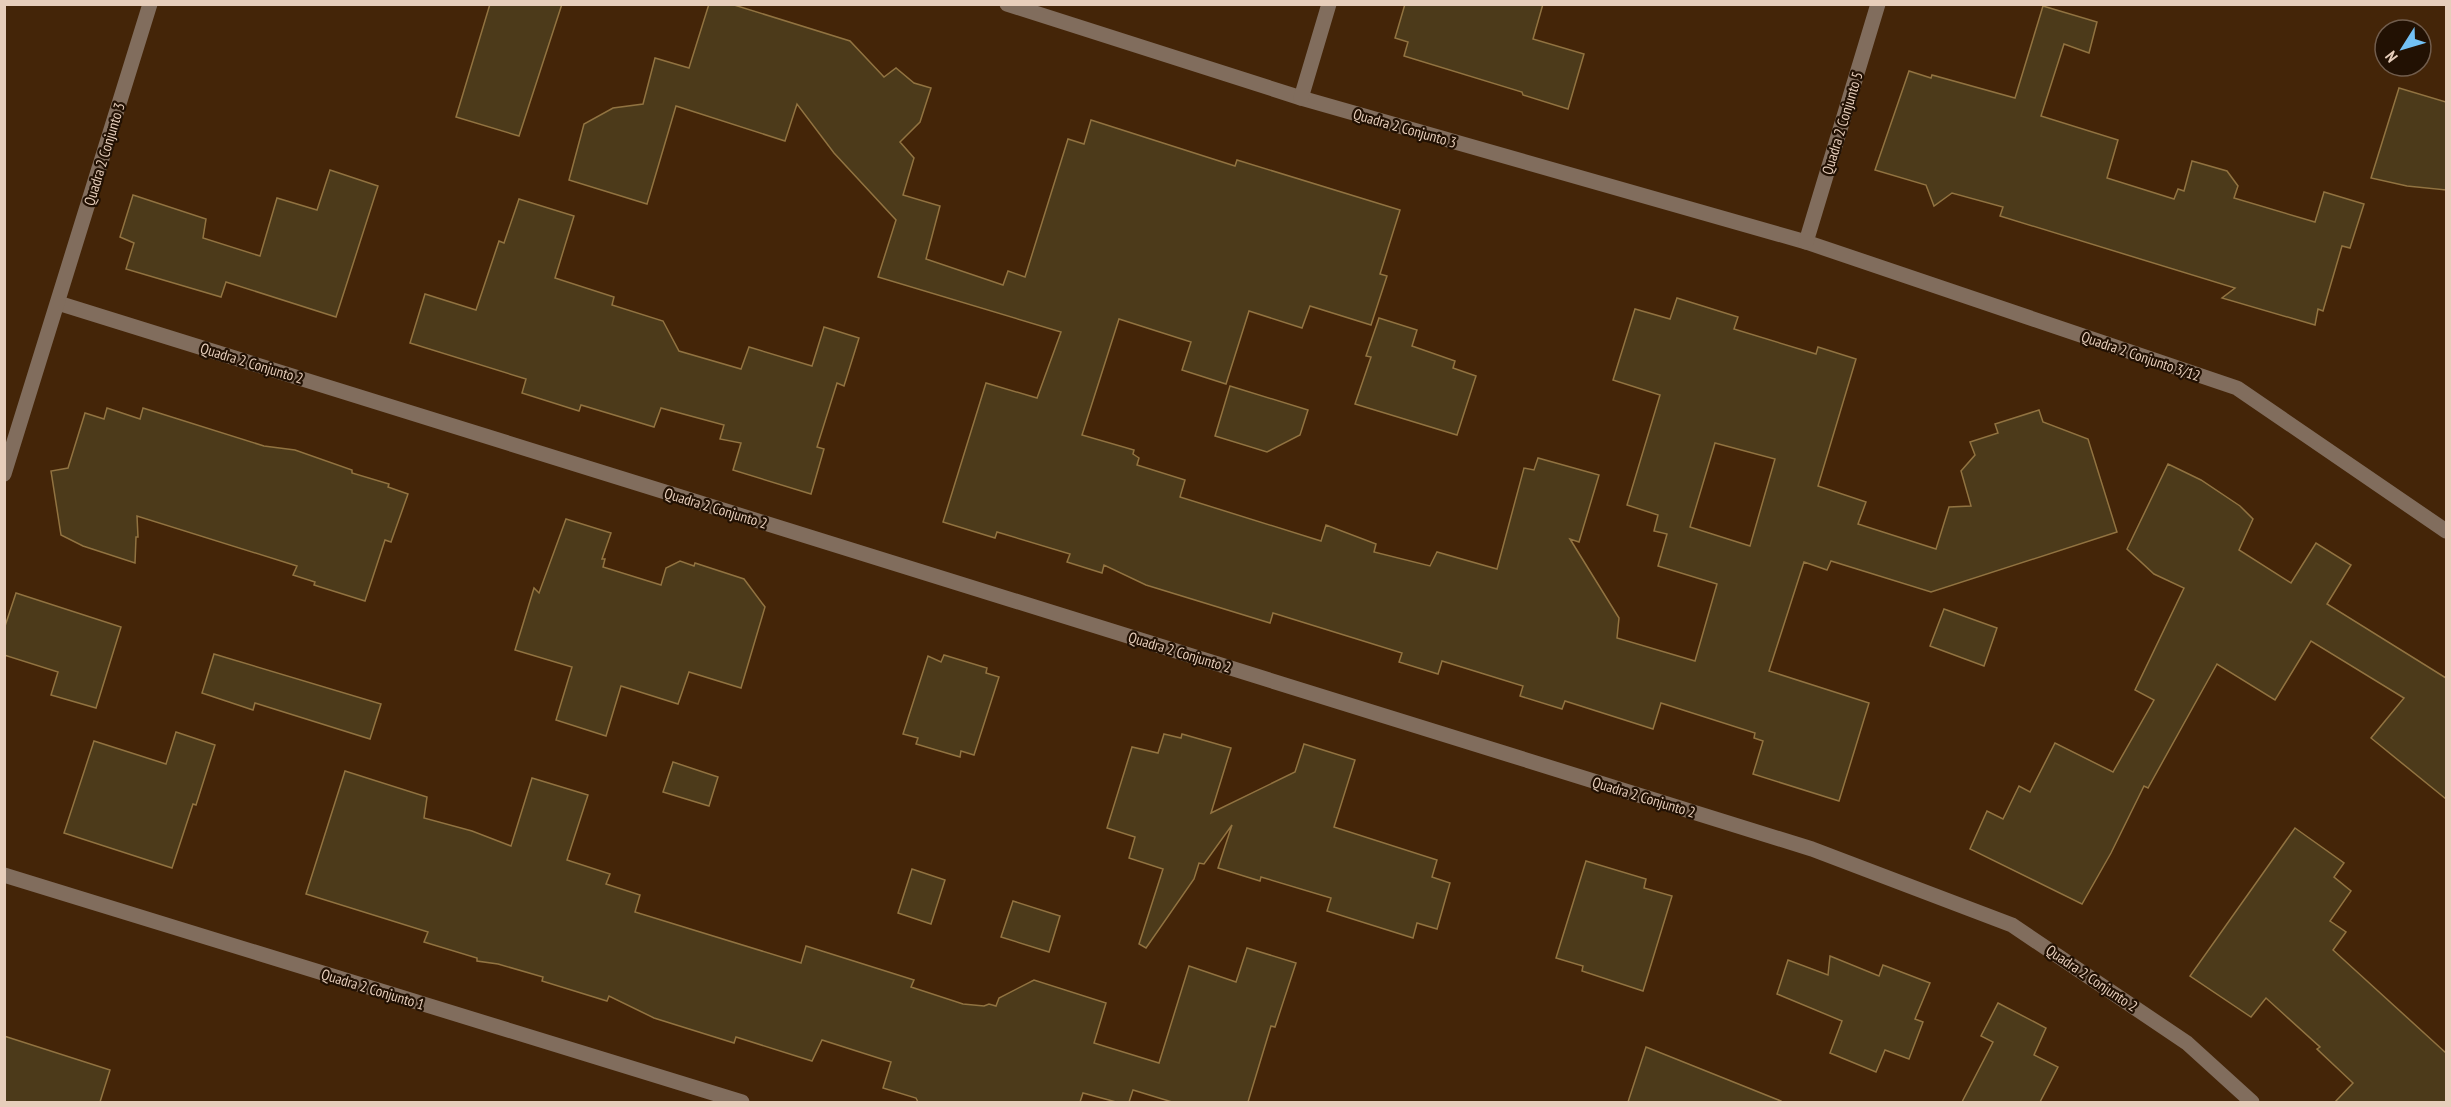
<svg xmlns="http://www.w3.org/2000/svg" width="2451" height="1107" viewBox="0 0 2451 1107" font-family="'PT Sans Narrow',sans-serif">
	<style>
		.building { fill: #4c3a1a; stroke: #917341; stroke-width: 1.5; fill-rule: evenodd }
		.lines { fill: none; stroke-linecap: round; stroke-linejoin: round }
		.minor { stroke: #816d5d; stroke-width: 15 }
		.labels { text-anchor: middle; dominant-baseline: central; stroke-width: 4.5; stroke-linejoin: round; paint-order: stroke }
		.street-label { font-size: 15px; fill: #e7cebb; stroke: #221103 }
	</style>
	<rect width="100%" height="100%" fill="#442508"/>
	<!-- building -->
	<g class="building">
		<polygon points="490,4 562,4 519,136 456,117"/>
		<path d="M709 4H731L850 41 884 77 896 68 914 83 931 88 920 122 900 142 914 158 903 195 940 206 926 259 1003 285 1008 271 1025 277 1068 139 1084 144 1091 120 1235 166 1237 160 1400 210 1380 274 1387 276 1371 325 1310 306 1302 328 1249 311 1226 384 1182 370 1191 342 1119 319 1082 435 1134 450 1133 454 1139 458 1137 465 1185 480 1180 497 1321 541 1326 525 1376 544 1374 552 1430 566 1437 552 1497 569 1524 468 1534 470 1538 458 1599 475 1579 542 1570 539 1619 618 1617 638 1695 661 1717 584 1658 566 1667 534 1654 531 1658 515 1627 505 1660 395 1613 380 1635 309 1670 319 1677 298 1738 317 1734 329 1816 354 1818 347 1856 359 1818 486 1866 502 1858 524 1936 549 1949 507 1971 506 1961 471 1975 455 1970 442 1998 433 1995 424 2039 410 2043 422 2088 439 2117 532 1931 592 1831 561 1827 570 1804 562 1769 671 1869 703 1839 801 1753 774 1763 741 1754 738 1755 733 1661 703 1653 729 1565 701 1562 709 1520 696 1523 686 1442 661 1438 674 1399 662 1402 653 1273 613 1270 623 1146 585 1104 565 1102 573 1067 562 1070 554 997 532 995 538 943 522 986 383 1037 398 1061 332 878 277 896 220 834 153 797 104 785 141 676 106 647 204 569 180 584 124 613 108 643 104 655 58 689 68ZM1715 443 1775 459 1750 546 1690 527Z"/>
		<polygon points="1405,4 1543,4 1533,39 1584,54 1568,109 1523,95 1522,92 1404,56 1408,42 1395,38"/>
		<polygon points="2043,6 2097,22 2089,53 2064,44 2041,116 2118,140 2107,178 2174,199 2178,189 2184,191 2192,161 2227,171 2238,186 2234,198 2315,222 2324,192 2364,204 2350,248 2342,246 2323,311 2318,309 2315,325 2222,298 2235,288 2000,216 2003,207 1952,193 1934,206 1926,185 1875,170 1909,71 1931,78 1932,75 2015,98"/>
		<polygon points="2399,88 2446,102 2446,190 2407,186 2371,178"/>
		<polygon points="330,170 378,186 336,317 226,282 221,297 126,269 134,243 120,237 133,195 206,219 203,238 260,256 277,198 317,210"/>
		<polygon points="519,199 574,216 555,278 614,297 612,305 663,321 679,351 741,369 749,347 812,366 824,327 859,338 844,386 837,383 817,447 824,449 811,494 733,470 741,443 720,439 724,425 661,408 654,427 581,405 579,411 522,393 526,379 410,343 425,294 476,310 499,241 504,243"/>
		<polygon points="1379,318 1417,330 1412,346 1455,361 1453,368 1476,376 1457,435 1355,404 1371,357 1366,356"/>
		<polygon points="1230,386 1308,410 1300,435 1267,452 1215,436"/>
		<polygon points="107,408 140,419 143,408 264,446 295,450 352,470 352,473 389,484 388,487 408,494 391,542 385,540 365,601 314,585 315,582 293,575 297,566 137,516 138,537 136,537 135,563 83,546 61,535 51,471 68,468 85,413 104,419"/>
		<polygon points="2168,464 2201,480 2240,506 2253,519 2239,550 2291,583 2316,543 2351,565 2327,604 2446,678 2446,799 2371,738 2404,698 2311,641 2275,700 2217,664 2148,788 2144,786 2111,853 2082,904 1970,849 1987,811 2003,819 2019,786 2030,792 2055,743 2113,772 2154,700 2135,690 2184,588 2154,574 2127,549"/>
		<polygon points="566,519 611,533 602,559 605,559 603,567 661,585 666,568 680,561 694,566 695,563 744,579 765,607 741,688 689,672 678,704 621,686 606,736 556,720 572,667 515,650 534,588 539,593"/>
		<polygon points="16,593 121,627 96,708 51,695 58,672 4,655 4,629"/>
		<polygon points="1944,609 1997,628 1984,666 1930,646"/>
		<polygon points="214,654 381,704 370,739 255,703 253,710 202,693"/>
		<polygon points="944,655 987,668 986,673 999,677 974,755 961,751 960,757 916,744 918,738 903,734 928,656 941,662"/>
		<polygon points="176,732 215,745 196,805 193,804 172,868 64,833 94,741 166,764"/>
		<polygon points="1164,734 1181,738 1182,734 1231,748 1211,813 1295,772 1304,744 1355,760 1334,827 1437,860 1432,877 1450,883 1437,929 1417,923 1413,938 1327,911 1331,898 1261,877 1260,881 1218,868 1232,825 1204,864 1199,863 1194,879 1146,948 1139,944 1163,869 1129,858 1135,837 1107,828 1132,747 1158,753"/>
		<polygon points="673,762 718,777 709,806 663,792"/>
		<polygon points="345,771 427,797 424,818 472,831 511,846 532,778 588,795 567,860 610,874 606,884 640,895 635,912 801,963 806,946 914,980 911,987 963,1004 984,1006 989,1004 996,1006 999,998 1034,980 1106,1003 1094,1043 1159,1063 1189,966 1236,982 1247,948 1296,963 1275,1027 1271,1026 1248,1102 1172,1102 1133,1090 1129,1102 1116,1102 1083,1093 1080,1102 918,1102 916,1098 883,1088 891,1062 822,1040 812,1061 736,1037 734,1043 654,1018 609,996 607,1001 542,981 543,977 498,964 477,961 477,958 424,942 428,932 306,894"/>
		<polygon points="2295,828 2344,863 2334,877 2351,891 2330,921 2346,932 2333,950 2446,1053 2446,1102 2335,1102 2353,1083 2317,1049 2320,1047 2266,998 2251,1017 2190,976"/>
		<polygon points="1586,861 1646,879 1644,888 1672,896 1643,991 1582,971 1583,966 1556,958"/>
		<polygon points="912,869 945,880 931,924 898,913"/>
		<polygon points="1013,901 1060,916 1049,952 1001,937"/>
		<polygon points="1830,956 1879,976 1883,965 1930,983 1915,1019 1923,1022 1909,1059 1885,1050 1876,1072 1830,1053 1842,1021 1777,994 1788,960 1828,975"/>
		<polygon points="1998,1003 2046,1028 2034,1055 2058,1067 2040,1102 1962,1102 1993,1042 1981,1036"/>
		<polygon points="4,1036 110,1070 100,1102 4,1102"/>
		<polygon points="1646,1047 1781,1101 1781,1102 1628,1102"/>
	</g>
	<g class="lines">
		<!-- minor -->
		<g class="minor">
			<polyline points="1007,4 1301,98 1806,242 2237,388 2446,531"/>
			<polyline points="1301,98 1329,4"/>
			<polyline points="1806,242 1878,4"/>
			<polyline points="58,303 1812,849 2012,925 2187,1043 2252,1102"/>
			<polyline points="4,474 150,4"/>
			<polyline points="4,875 742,1102"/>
		</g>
	</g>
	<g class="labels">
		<!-- street labels -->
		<g class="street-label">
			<text transform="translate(1842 123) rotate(-73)">Quadra 2 Conjunto 5</text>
			<text transform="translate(1405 128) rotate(16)">Quadra 2 Conjunto 3</text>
			<text transform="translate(104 154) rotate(-73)">Quadra 2 Conjunto 3</text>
			<text transform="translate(2141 356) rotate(19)">Quadra 2 Conjunto 3/12</text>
			<text transform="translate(252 363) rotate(17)">Quadra 2 Conjunto 2</text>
			<text transform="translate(716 508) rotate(17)">Quadra 2 Conjunto 2</text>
			<text transform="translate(1180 652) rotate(17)">Quadra 2 Conjunto 2</text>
			<text transform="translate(1644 797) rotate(17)">Quadra 2 Conjunto 2</text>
			<text transform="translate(2092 978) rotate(34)">Quadra 2 Conjunto 2</text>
			<text transform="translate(373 989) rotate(17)">Quadra 2 Conjunto 1</text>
		</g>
	</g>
	<!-- border -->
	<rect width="2451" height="1107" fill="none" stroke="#e7cebb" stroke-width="12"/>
	<!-- north arrow -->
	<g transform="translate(2403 48) rotate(233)"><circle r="28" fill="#221103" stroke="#715d4d" stroke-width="1.5"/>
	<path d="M0-4.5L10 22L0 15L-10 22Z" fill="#73c1f5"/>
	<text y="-9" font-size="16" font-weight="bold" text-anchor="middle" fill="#e7cebb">N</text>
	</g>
</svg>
